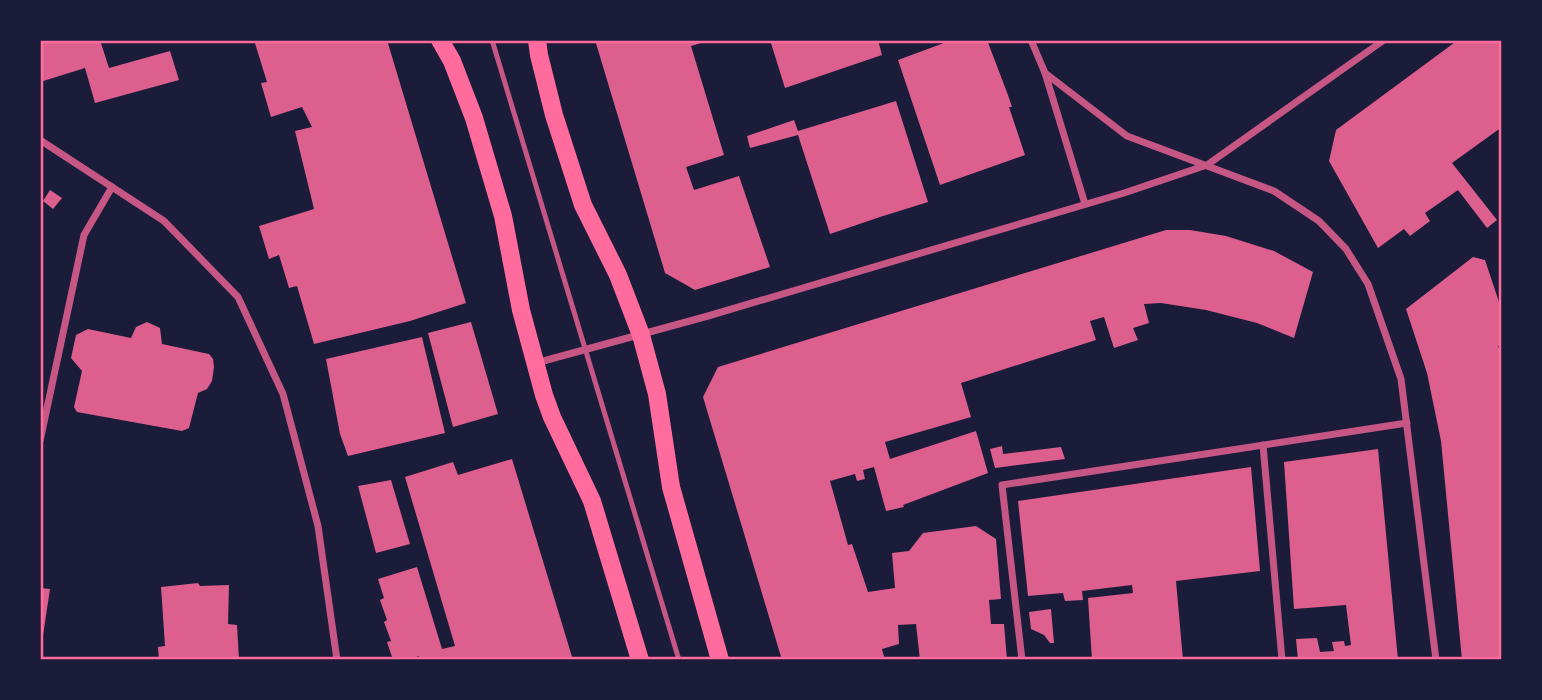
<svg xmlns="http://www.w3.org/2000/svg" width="1542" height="700" viewBox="0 0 1542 700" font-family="'IBM Plex Sans',sans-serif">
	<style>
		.building { fill: #dd5f8e }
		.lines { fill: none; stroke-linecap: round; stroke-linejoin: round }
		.service { stroke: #c65784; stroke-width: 5 }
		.minor { stroke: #c65784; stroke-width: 7 }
		.primary { stroke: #ff6b9d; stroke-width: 18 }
		.neatline { fill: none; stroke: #ff6b9d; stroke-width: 2.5 }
	</style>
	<rect width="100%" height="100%" fill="#1b1b3a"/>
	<!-- building -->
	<g class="building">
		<polygon points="40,40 100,40 109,68 170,51 179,80 95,103 85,68 40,82"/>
		<polygon points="254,40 387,40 466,303 410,321 314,344 297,286 289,288 279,255 269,259 259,226 314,209 295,131 312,127 302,107 271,117 261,83 267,82"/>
		<polygon points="595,40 711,40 691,46 724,155 686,167 694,190 739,176 770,267 695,290 665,273"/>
		<polygon points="770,40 878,40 882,55 785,88"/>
		<polygon points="952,40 987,40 1008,95 1012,107 1009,107 1025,155 940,185 898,60"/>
		<polygon points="1458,40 1502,40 1502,127 1452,163 1497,220 1487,228 1458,190 1425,213 1430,221 1410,236 1404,229 1378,248 1329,161 1336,130"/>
		<polygon points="896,101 928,202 880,217 830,234 798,135 750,148 747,136 794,120 798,131"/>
		<polygon points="50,190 62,198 53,209 43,201"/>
		<polygon points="1166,230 1190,230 1226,236 1274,251 1313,272 1294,338 1257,323 1206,310 1161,303 1144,304 1149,323 1133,328 1138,340 1114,348 1104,317 1090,321 1096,340 961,383 971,417 885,442 890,459 976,431 988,473 903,505 904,507 886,511 874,467 863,470 865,479 857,481 855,474 830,481 848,545 852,544 868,592 895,588 892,553 909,551 923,533 976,526 996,539 1001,599 989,600 991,624 1004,624 1007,660 920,660 916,624 898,625 899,644 882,649 885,660 782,660 703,397 718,367"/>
		<polygon points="1473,257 1485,260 1502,311 1502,345 1498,346 1502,355 1502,660 1462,660 1441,441 1427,373 1406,309"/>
		<polygon points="147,322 160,328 162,344 209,354 213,359 214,367 212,381 207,389 198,393 189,428 182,431 77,412 74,407 82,371 71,358 76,335 88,329 131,338 136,327"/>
		<polygon points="471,322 498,414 453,427 428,333"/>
		<polygon points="422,337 445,433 348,456 340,434 326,359"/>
		<polygon points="1002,446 1003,454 1061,447 1065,459 995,468 990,449"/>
		<polygon points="1378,449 1398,660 1298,660 1296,639 1317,638 1320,652 1334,651 1332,642 1344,641 1345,646 1351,645 1346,605 1294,609 1284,462"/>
		<polygon points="512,459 573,660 420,660 419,656 408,660 393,660 387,642 391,641 384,622 387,620 380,600 384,598 378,579 417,567 442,649 455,646 405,477 453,462 458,475"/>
		<polygon points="1251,467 1260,571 1176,581 1183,660 1092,660 1088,598 1133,593 1132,585 1082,591 1083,600 1065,601 1063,593 1028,596 1018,501"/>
		<polygon points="391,480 410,544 376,553 358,486"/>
		<polygon points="198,583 200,586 229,585 228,624 237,625 239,660 159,660 158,647 165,646 161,587"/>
		<polygon points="40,588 50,589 42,642 40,642"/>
		<polygon points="1051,609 1054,643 1050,643 1044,635 1031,629 1029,612"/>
	</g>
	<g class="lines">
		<!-- service -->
		<polyline class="service" points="492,40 679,660"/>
		<!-- minor -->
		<g class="minor">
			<polyline points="1031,40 1045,73 1085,204"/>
			<polyline points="1045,73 1127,136 1274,191 1319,221 1346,249 1368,284 1401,379 1436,660"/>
			<polyline points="40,140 164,221 238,297 283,394 318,526 337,660"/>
			<polyline points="536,363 708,316 1124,193 1207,165 1384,40"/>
			<polyline points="40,441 84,235 112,187"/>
			<polyline points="1263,445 1282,660"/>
			<polyline points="1022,660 1002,485 1407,423"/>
		</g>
		<!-- primary -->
		<g class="primary">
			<polyline points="440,40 452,61 474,118 503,216 521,310 544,395 552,417 592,501 640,660"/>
			<polyline points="537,40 539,55 554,115 583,205 618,275 641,335 657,394 671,487 720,660"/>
		</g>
	</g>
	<!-- border -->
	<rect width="1542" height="700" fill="none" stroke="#1b1b3a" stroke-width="84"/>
	<rect x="42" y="42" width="1458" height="616" class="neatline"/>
</svg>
